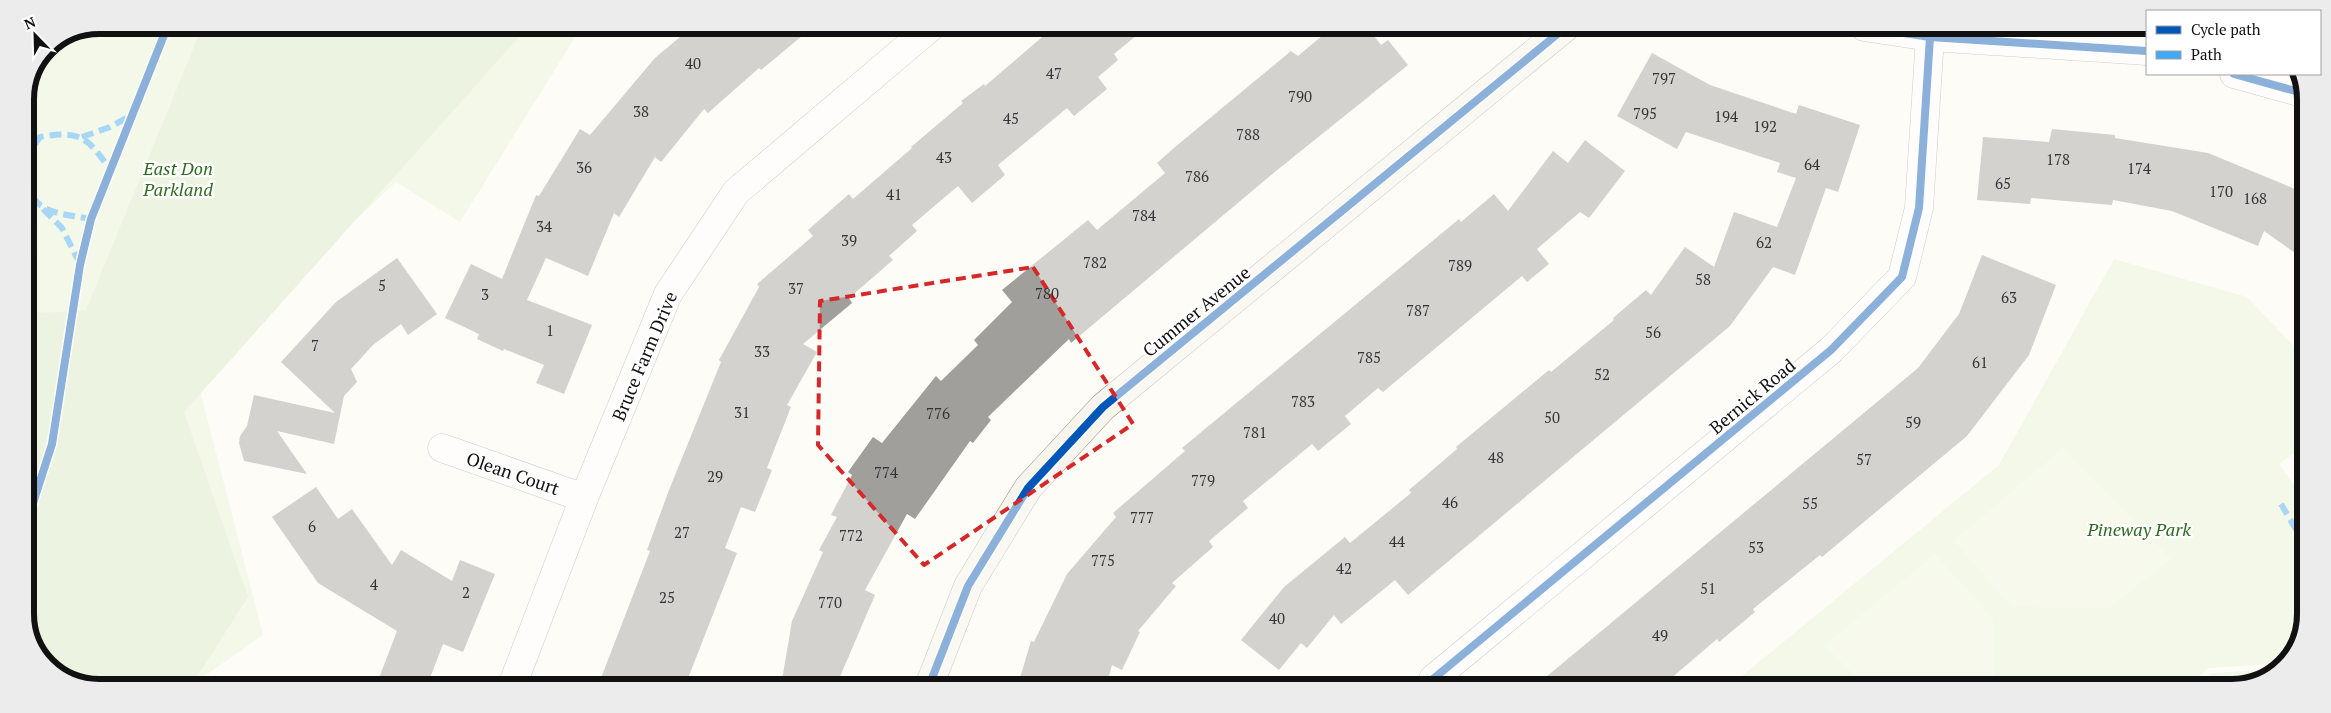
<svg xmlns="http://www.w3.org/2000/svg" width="2331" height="713" viewBox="0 0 2331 713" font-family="'PT Serif',serif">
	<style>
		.green { fill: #e7f3d7 }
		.forest { fill: #d8eac5 }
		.pitch { fill: #f0f6e1 }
		.building { fill: #a19f9c }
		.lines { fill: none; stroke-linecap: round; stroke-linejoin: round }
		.street-casing { stroke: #979795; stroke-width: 29 }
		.secondary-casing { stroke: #8e8d8b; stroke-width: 29 }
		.street { stroke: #fffffe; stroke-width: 28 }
		.secondary { stroke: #f6f4eb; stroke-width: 28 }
		.quiet { stroke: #3fa9f5; stroke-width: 6; stroke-dasharray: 12 6; stroke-linecap: butt }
		.cycleway-casing { stroke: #fff; stroke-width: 11 }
		.cycleway { stroke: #0057b8; stroke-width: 8 }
		.marked { fill: none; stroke: #d62828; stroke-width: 4; stroke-dasharray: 10 6; stroke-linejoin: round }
		.labels { text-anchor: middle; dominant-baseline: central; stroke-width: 5; stroke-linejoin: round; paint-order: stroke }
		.number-label { font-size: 15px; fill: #353434 }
		.park-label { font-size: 18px; font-style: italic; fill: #2f6b1f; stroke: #fff }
		.street-label { font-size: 18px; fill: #111; stroke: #fff }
		.rim { fill: none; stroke: #111; stroke-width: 6 }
	</style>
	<rect width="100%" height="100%" fill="#fdfcf7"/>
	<!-- green -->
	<g class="green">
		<polygon points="98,25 582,26 460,222 396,182 195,371 263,635 190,686 79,685 40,660 25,620 25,98 47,46"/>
		<polygon points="2114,259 2247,297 2305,358 2304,446 2279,464 2304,500 2303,634 2282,666 2272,664 2208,668 2188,688 1734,687 1731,685 1999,465"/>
		<polygon points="2274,670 2279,671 2233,688 2198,688 2211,673"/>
	</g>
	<!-- forest -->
	<polygon class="forest" points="203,25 529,26 184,412 248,597 191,686 79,685 40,660 25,620 25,307 43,313 86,310"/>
	<!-- pitch -->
	<g class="pitch">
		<polygon points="2063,448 2171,559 2109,608 2012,607 1954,541"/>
		<polygon points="1935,554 1993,619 1994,688 1867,688 1825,645"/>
	</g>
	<!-- building -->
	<g class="building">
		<polygon points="693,26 814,26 761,70 759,68 708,113 704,109 661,162 655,157 619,217 614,213 588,276 546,258 527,300 592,325 564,394 536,383 544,365 504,349 503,351 477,339 479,334 445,318 471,264 502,279 536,195 539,196 580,129 590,135 655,58"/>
		<polygon points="1055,26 1148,26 1114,54 1118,60 1098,77 1107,89 1074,116 1067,108 998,165 1005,175 972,203 958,186 912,225 917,231 889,256 893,260 849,298 852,303 803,344 817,352 787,405 791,407 767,468 772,470 755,512 741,507 725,548 737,553 685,686 622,686 601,678 650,551 647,550 669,490 721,362 719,360 759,287 757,284 813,236 808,230 849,194 853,199 912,148 911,147 963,103 961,101 984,84 985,86"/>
		<polygon points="1334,26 1367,27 1381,45 1388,40 1408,65 1276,171 1071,343 1069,339 988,417 991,420 973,443 970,441 915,519 907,514 865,590 875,595 836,686 781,686 792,621 823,552 819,550 837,517 831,515 852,475 848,472 873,437 882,443 936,376 941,381 978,345 974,340 1012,302 1002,290 1088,220 1097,230 1165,173 1157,163 1175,147 1291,51 1298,56"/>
		<polygon points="1652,53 1710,85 1796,114 1799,105 1860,125 1838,192 1826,188 1795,275 1773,267 1730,326 1408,595 1395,580 1341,624 1334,615 1307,648 1301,643 1279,670 1241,640 1284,587 1345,537 1350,543 1411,493 1409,490 1457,449 1456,447 1549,370 1551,372 1614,320 1613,318 1646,290 1651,295 1685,247 1714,267 1734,212 1777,227 1796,178 1777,172 1780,163 1686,132 1677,149 1617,116"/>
		<polygon points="2052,129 2115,135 2115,138 2208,153 2305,193 2305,260 2264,231 2258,246 2172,211 2113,200 2112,205 2031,198 2030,204 1977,200 1983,137 2049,142"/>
		<polygon points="1585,140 1625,171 1589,218 1580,212 1537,249 1549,264 1527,282 1522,276 1383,392 1378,388 1345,416 1351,424 1318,451 1312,444 1243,501 1248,508 1209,541 1213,547 1172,583 1176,586 1138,631 1140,632 1122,670 1112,665 1106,687 1023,687 1026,679 1020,678 1031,641 1034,642 1067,574 1116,517 1113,513 1185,451 1182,448 1459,219 1461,222 1494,194 1508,211 1553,151 1568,163"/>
		<polygon points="1982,255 2056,285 2029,355 1967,436 1822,557 1820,555 1753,609 1755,612 1719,642 1717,639 1662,686 1659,687 1534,687 1918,368 1959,314"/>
		<polygon points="397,258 437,314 408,335 401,324 373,345 351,369 357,382 344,396 334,444 277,431 307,474 244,461 239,443 240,436 247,426 254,395 335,413 281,362 336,302"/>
		<polygon points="316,487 338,519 352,509 392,565 401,550 452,581 460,560 495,574 463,652 443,644 427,686 376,686 397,631 318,583 272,517"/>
	</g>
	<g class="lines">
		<defs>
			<g id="street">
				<polyline points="1864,27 1930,37 2147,51"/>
				<polyline points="2234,74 2306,94"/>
				<polyline points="442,448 584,498"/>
				<polyline points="512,686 584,498 668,294 736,192 932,26"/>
				<polyline points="1431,687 1433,679 1831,350 1902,277 1919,208 1930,37"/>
			</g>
			<polyline id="secondary" points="929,686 968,586 1028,488 1103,407 1566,27"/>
		</defs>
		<!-- street casing -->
		<use href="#street" class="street-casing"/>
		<!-- secondary casing -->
		<use href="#secondary" class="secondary-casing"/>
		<!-- street -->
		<use href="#street" class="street"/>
		<!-- secondary -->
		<use href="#secondary" class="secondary"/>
		<!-- quiet -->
		<g class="quiet">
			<polyline points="82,137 110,127 132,115"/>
			<path d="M25 159 40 137C80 130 88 137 110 170"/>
			<path d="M25 181C35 215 60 213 91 219"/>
			<polyline points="43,209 62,228 80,264"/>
			<polyline points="2281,504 2304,543"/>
		</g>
		<defs>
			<g id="cycleway">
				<polyline points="1864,27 1930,37 2147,51"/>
				<polyline points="2234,74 2306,94"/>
				<polyline points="25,528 52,444 80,265 91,219 168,25"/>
				<polyline points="929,686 968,586 1028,488 1103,407 1566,27"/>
				<polyline points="1431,687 1433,679 1831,350 1902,277 1919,208 1930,37"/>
			</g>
		</defs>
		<!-- cycleway casing -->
		<use href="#cycleway" class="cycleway-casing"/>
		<!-- cycleway -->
		<use href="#cycleway" class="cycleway"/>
	</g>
	<!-- marked area -->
	<path d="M0 0H2331V713H0ZM1033 267 1133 424 924 565 818 445 820 301Z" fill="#fdfcf7" fill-opacity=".55" fill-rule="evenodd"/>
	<path class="marked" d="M1033 267 1133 424 924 565 818 445 820 301Z"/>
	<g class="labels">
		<!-- number labels -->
		<g class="number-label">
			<text x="693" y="63">40</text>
			<text x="1054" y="73">47</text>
			<text x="1664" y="78">797</text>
			<text x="1300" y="96">790</text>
			<text x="641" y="111">38</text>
			<text x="1645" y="113">795</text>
			<text x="1726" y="116">194</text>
			<text x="1011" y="118">45</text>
			<text x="1765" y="126">192</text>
			<text x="1248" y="134">788</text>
			<text x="944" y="157">43</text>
			<text x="2058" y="159">178</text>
			<text x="1812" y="164">64</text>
			<text x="584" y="167">36</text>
			<text x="2139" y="168">174</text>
			<text x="1197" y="176">786</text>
			<text x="2003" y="183">65</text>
			<text x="2221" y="191">170</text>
			<text x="894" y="194">41</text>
			<text x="2255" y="198">168</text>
			<text x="1144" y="215">784</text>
			<text x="544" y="226">34</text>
			<text x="849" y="240">39</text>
			<text x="1764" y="242">62</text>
			<text x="1095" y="262">782</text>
			<text x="1460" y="265">789</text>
			<text x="1703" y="279">58</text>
			<text x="382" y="285">5</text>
			<text x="796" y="288">37</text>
			<text x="1047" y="293">780</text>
			<text x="485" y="294">3</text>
			<text x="2009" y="297">63</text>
			<text x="1418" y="310">787</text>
			<text x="550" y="330">1</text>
			<text x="1653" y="332">56</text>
			<text x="315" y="345">7</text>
			<text x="762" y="351">33</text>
			<text x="1369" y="357">785</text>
			<text x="1980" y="362">61</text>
			<text x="1602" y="374">52</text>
			<text x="1303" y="401">783</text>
			<text x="742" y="412">31</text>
			<text x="938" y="413">776</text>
			<text x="1552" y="417">50</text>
			<text x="1913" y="422">59</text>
			<text x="1255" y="432">781</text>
			<text x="1496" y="457">48</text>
			<text x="1864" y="459">57</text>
			<text x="886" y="472">774</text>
			<text x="715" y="476">29</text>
			<text x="1203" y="480">779</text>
			<text x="1450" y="502">46</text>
			<text x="1810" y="503">55</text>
			<text x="1142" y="517">777</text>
			<text x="312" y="526">6</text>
			<text x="682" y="532">27</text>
			<text x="851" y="535">772</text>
			<text x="1397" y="541">44</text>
			<text x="1756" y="547">53</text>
			<text x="1103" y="560">775</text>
			<text x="1344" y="568">42</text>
			<text x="374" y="584">4</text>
			<text x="1708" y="588">51</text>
			<text x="466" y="592">2</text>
			<text x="667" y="597">25</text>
			<text x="830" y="602">770</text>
			<text x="1277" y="618">40</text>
			<text x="1660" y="635">49</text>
		</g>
		<!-- park labels -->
		<g class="park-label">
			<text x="178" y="168">East Don<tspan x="178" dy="21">Parkland</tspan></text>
			<text x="2139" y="529">Pineway Park</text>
		</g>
		<!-- street labels -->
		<g class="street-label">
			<text transform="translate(1196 311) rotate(-39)">Cummer Avenue</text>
			<text transform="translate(644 356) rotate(-67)">Bruce Farm Drive</text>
			<text transform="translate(1752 396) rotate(-40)">Bernick Road</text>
			<text transform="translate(513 473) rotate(19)">Olean Court</text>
		</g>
	</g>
	<!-- crop -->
	<path d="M0 0H2331V713H0ZM99 34H2232A65 65 0 0 1 2297 99V614A65 65 0 0 1 2232 679H99A65 65 0 0 1 34 614V99A65 65 0 0 1 99 34Z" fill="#ececec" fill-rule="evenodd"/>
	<path class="rim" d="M99 34H2232A65 65 0 0 1 2297 99V614A65 65 0 0 1 2232 679H99A65 65 0 0 1 34 614V99A65 65 0 0 1 99 34Z"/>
	<!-- legend -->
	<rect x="2146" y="10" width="175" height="65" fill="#ffffff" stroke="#a0a0a0"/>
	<rect x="2156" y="26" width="25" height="8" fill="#0057b8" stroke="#a0a0a0"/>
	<text x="2191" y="35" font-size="15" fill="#111111">Cycle path</text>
	<rect x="2156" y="51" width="25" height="8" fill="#3fa9f5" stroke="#a0a0a0"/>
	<text x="2191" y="60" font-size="15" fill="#111111">Path</text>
	<!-- north arrow -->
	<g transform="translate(35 35) rotate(337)" stroke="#ffffff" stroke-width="4" paint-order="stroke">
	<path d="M0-4L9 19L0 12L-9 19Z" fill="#111111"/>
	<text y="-8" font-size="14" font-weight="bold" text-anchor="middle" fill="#111111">N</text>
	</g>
</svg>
